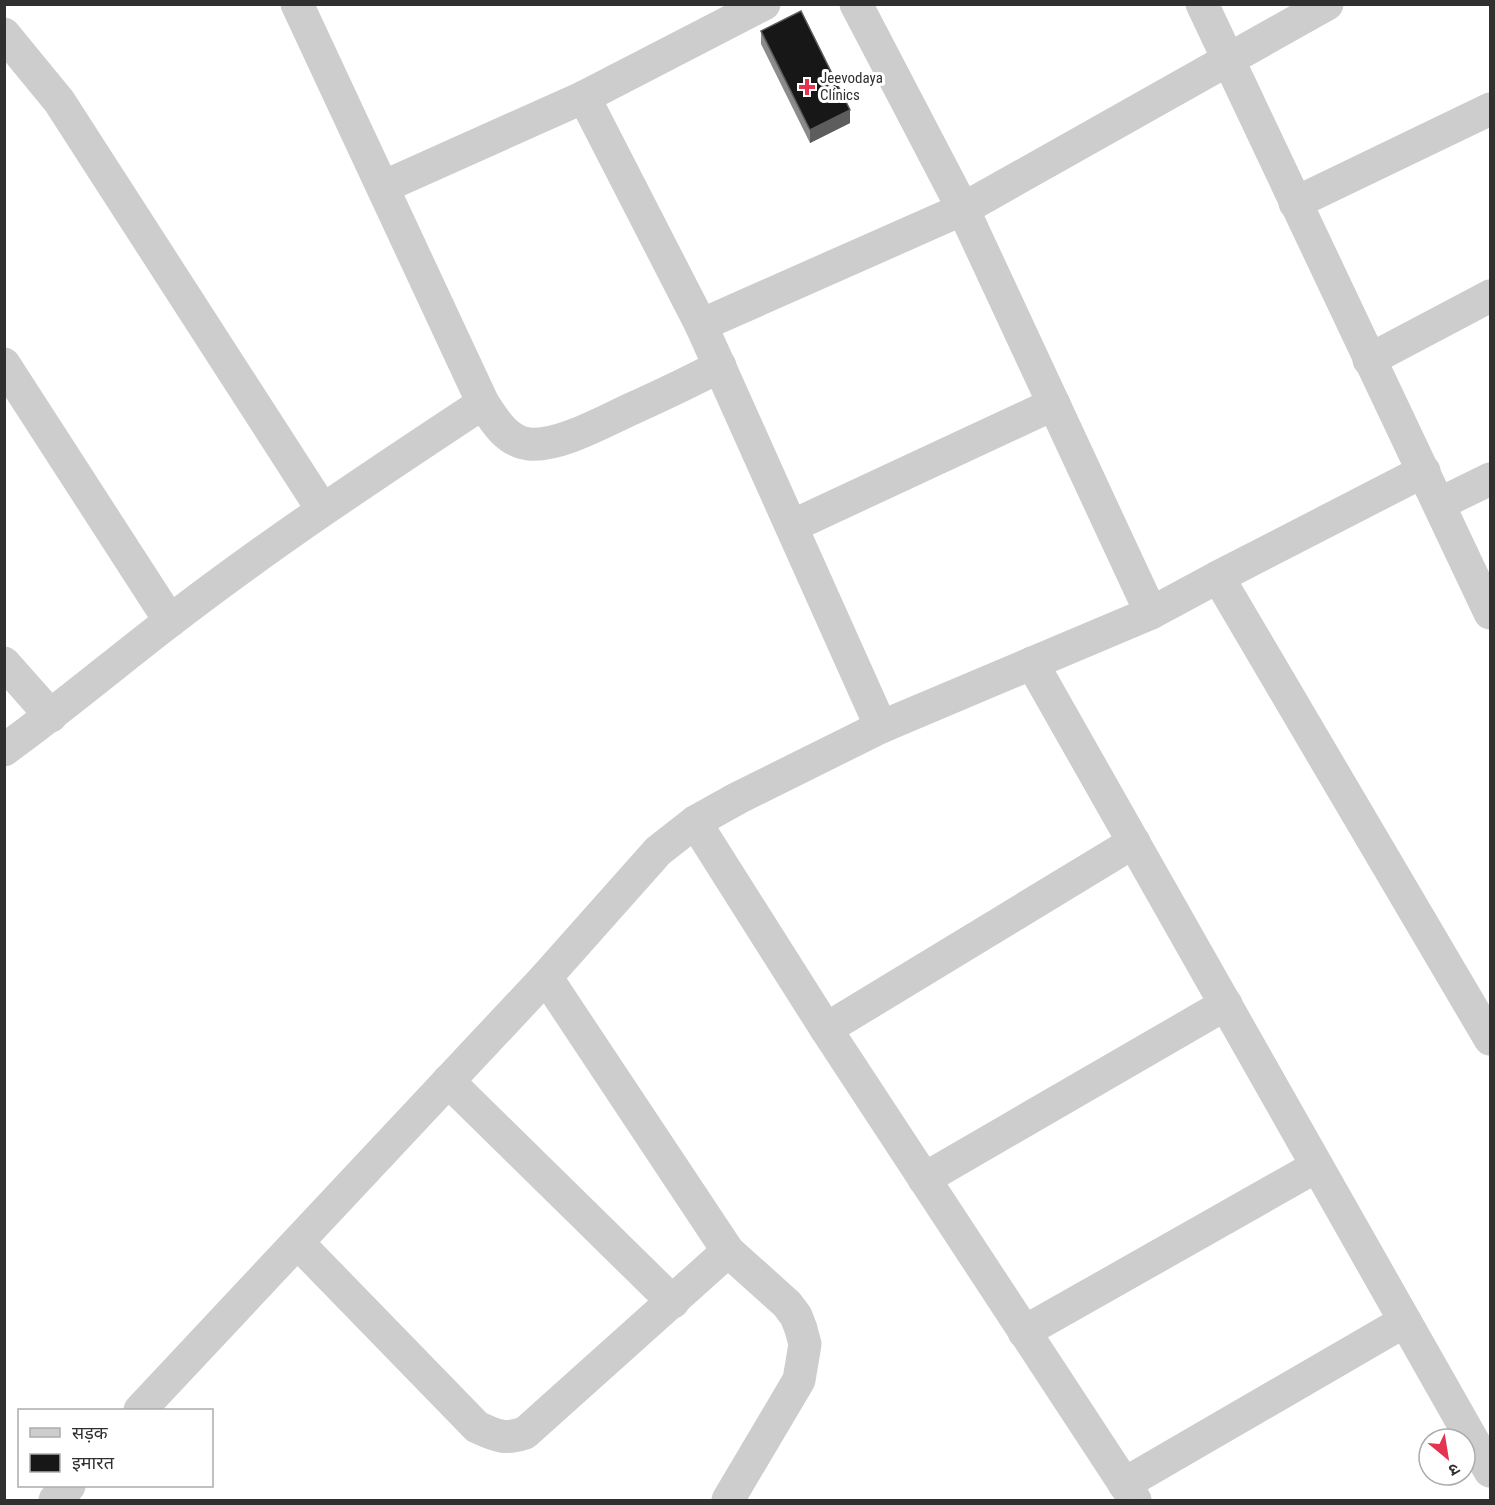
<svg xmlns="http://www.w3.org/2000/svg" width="1495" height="1505" viewBox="0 0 1495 1505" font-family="'Roboto Condensed','Noto Sans Devanagari',sans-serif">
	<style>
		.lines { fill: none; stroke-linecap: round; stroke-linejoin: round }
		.minor { stroke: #cdcdcd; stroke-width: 33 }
		.wall { fill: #8b8b8b }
		.shaded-wall { fill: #5d5d5d }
		.building { fill: #171717; stroke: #5d5d5d; stroke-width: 1.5 }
		.poi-dot { fill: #e43450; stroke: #fff; stroke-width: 2 }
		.labels { text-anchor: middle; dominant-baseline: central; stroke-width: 6; stroke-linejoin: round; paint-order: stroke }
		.poi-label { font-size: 15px; fill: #303030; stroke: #fff; text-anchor: start }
	</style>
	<rect width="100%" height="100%" fill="#fff"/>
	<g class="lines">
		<!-- minor -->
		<g class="minor">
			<polyline points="297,4 483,403"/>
			<polyline points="764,4 584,97 701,325 881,727 1151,613 1218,577 1490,1039"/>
			<polyline points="856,4 963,209 1151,613"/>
			<polyline points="1202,4 1490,613"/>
			<polyline points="4,34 59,101 322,509"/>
			<polyline points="383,187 584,97"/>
			<polyline points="1295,203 1490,109"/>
			<polyline points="701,325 963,209 1327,4"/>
			<polyline points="1369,360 1490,296"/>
			<polyline points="4,364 170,621"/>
			<polyline points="1439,504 1490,479"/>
			<polyline points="792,526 1054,404"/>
			<polyline points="1218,577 1424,471"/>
			<polyline points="4,663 51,716"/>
			<polyline points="1032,663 1490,1471"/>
			<path d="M4 750C61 709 114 664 170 621 271 543 377 473 483 403 494 420 507 442 529 444 558 447 603 422 629 410 660 396 690 382 720 366"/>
			<polyline points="695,822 826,1029 1135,1500"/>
			<polyline points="546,977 728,1251 787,1304 796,1316 801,1329 805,1344 799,1380 728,1500"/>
			<polyline points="826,1029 1134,842"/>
			<polyline points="448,1081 673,1302"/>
			<polyline points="924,1179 1226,1004"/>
			<path d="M298 1243 477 1427C497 1436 504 1440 525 1433L728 1251"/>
			<polyline points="1024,1332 1317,1166"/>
			<polyline points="140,1410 546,977 658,851 695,822 738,798 881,727"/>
			<polyline points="1124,1484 1405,1321"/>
			<polyline points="55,1500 69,1486"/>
		</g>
	</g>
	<!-- wall -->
	<polygon class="wall" points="761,31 850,123 810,143 761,44"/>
	<!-- shaded-wall -->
	<polygon class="shaded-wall" points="850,110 850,123 810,143 810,130"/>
	<!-- building -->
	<polygon class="building" points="801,11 850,110 810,130 761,31"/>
	<!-- markers -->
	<path class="poi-dot" d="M804 78h6v6h6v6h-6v6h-6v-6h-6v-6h6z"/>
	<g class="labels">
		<!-- poi labels -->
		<g class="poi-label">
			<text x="820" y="78">Jeevodaya<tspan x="820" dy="17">Clinics</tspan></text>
		</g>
	</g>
	<!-- border -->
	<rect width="1495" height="1505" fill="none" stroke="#303030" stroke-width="12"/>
	<!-- legend -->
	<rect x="18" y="1409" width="195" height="78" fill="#ffffff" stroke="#acacac" stroke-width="1.5"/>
	<rect x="30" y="1428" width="30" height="9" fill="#cdcdcd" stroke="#acacac" stroke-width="1.5"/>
	<text x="72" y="1439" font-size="18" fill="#303030">सड़क</text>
	<rect x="30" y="1454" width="30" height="18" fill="#171717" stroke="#acacac" stroke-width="1.5"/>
	<text x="72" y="1469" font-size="18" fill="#303030">इमारत</text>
	<!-- north arrow -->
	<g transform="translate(1447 1457) rotate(150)"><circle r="28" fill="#ffffff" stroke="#acacac" stroke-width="1.5"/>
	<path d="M0-4.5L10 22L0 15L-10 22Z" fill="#e43450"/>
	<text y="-9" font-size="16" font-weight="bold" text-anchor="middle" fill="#303030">उ</text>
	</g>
</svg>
